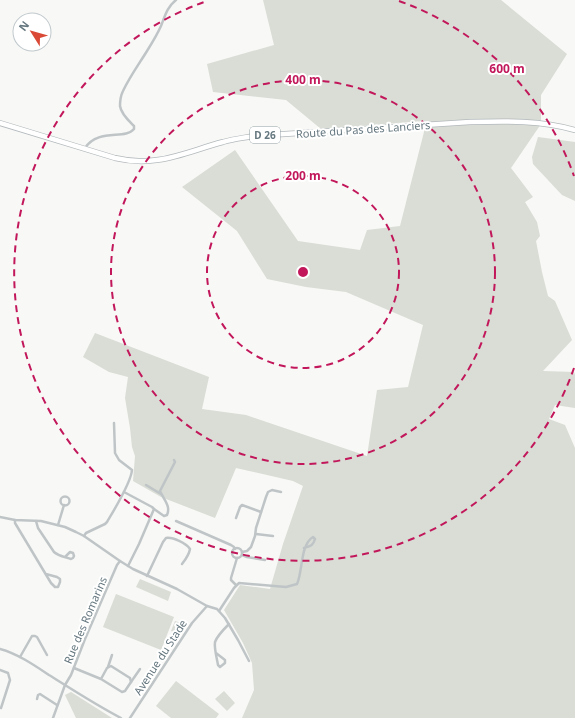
<svg xmlns="http://www.w3.org/2000/svg" width="575" height="718" viewBox="0 0 575 718" font-family="'Noto Sans',sans-serif">
	<style>
		.green { fill: #d9ddd5 }
		.lines { fill: none; stroke-linecap: round; stroke-linejoin: round }
		.primary-casing { stroke: #b3b9bc; stroke-width: 6 }
		.street { stroke: #bfc5c7; stroke-width: 2.5 }
		.primary { stroke: #fff; stroke-width: 4.5 }
		.ring { fill: none; stroke: #c2185b; stroke-width: 2; stroke-dasharray: 7 5 }
		.labels { text-anchor: middle; dominant-baseline: central; stroke-width: 4; stroke-linejoin: round; paint-order: stroke }
		.shield { fill: #fff; stroke: #93a0a5; stroke-width: 1 }
		.shield-label { font-size: 10px; font-weight: bold; fill: #65777f }
		.street-label { font-size: 11px; fill: #65777f; stroke: #fff }
		.centre { fill: #c2185b; stroke: #fff; stroke-width: 2 }
		.ring-label { font-size: 12px; text-anchor: middle; font-weight: bold; fill: #c2185b; stroke: #fff; stroke-width: 4; stroke-linejoin: round; paint-order: stroke }
	</style>
	<rect width="100%" height="100%" fill="#f8f8f6"/>
	<!-- green -->
	<g class="green">
		<polygon points="263,0 501,0 567,54 541,95 541,124 511,168 533,197 525,202 537,222 540,236 536,241 542,272 548,296 555,301 572,340 543,371 574,372 575,375 575,408 555,405 549,419 565,425 575,448 575,718 242,718 254,690 252,663 243,643 224,610 240,585 270,589 283,544 303,486 293,481 236,468 215,518 161,497 133,481 135,456 132,447 130,428 125,398 128,377 109,372 83,357 95,333 209,377 202,409 246,415 367,456 377,390 408,387 423,325 346,292 306,287 267,279 237,231 182,187 235,150 298,241 360,250 367,230 400,226 424,132 423,121 321,129 286,100 213,92 207,64 274,45"/>
		<polygon points="538,137 575,142 575,201 562,195 533,164 532,157"/>
		<polygon points="140,579 171,592 168,601 136,587"/>
		<polygon points="116,594 174,617 161,650 103,627"/>
		<polygon points="175,621 181,623 177,633 171,631"/>
		<polygon points="176,681 219,714 216,718 171,718 156,706"/>
		<polygon points="224,691 235,703 227,711 215,699"/>
		<polygon points="71,692 112,718 76,718 65,695"/>
	</g>
	<g class="lines">
		<defs>
			<path id="primary" d="M0 123 115 158C157 168 185 152 223 142 233 139 243 138 254 136L470 122C506 121 541 120 575 130"/>
		</defs>
		<!-- primary casing -->
		<use href="#primary" class="primary-casing"/>
		<!-- street -->
		<g class="street">
			<path d="M85 148C98 128 125 140 134 129V126C129 121 121 114 120 106 120 101 121 95 123 91 130 76 139 64 147 51 152 43 157 35 161 26 165 16 167 7 176 0"/>
			<polyline points="146,485 161,494"/>
			<polyline points="124,492 152,507 154,509 139,544 128,566"/>
			<circle cx="65" cy="501" r="4.5"/>
			<path d="M154 509 164 516 167 515C171 506 164 500 160 491L175 462 174 460"/>
			<polyline points="0,517 15,520 41,521 65,527 76,532 84,536 120,561 133,569 177,589 207,606 217,609 225,618 238,640 249,661"/>
			<polyline points="236,518 240,507 242,505 261,512"/>
			<polyline points="15,520 15,523 51,583 55,587 58,587 60,582 60,579 57,577 46,574"/>
			<path d="M36 521 38 528 54 552C58 556 65 557 71 559L73 558 74 556 73 553 70 552 65 557"/>
			<polyline points="176,521 231,545 234,547 235,549"/>
			<polyline points="58,525 64,505"/>
			<polyline points="256,534 273,536"/>
			<path d="M84 536 86 533 105 524 107 522C114 510 131 483 132 470L119 460 115 453 114 423"/>
			<circle cx="237" cy="553" r="5"/>
			<polyline points="242,552 247,551 251,547 255,536 256,528 266,497 268,492 272,490 281,492"/>
			<polyline points="242,555 247,557 265,560"/>
			<path d="M147 576 163 542 166 538C173 537 186 543 190 549 189 555 186 559 182 564"/>
			<polyline points="236,585 231,580 231,578 237,558"/>
			<path d="M219 611 234 588 239 583 286 587 297 584C303 571 300 545 313 537L315 539C313 546 310 546 304 548"/>
			<path d="M0 649C18 654 34 665 49 675 73 690 96 705 121 718"/>
			<path d="M216 653 225 660V663L220 667 218 665C217 659 214 648 215 642 217 636 224 629 229 624"/>
			<polyline points="20,657 32,636 35,636 37,637 47,655"/>
			<polyline points="108,667 112,655"/>
			<polyline points="74,668 101,679 122,692 125,691 131,682 130,678 111,666 107,668 101,679"/>
			<polyline points="0,670 8,673 10,680 1,708"/>
			<polyline points="131,682 140,669"/>
			<polyline points="65,685 71,675 85,639 117,565 120,561"/>
			<polyline points="37,699 38,695 40,694 57,705"/>
			<polyline points="53,718 65,685"/>
			<polyline points="130,718 192,623 207,606"/>
		</g>
		<!-- primary -->
		<use href="#primary" class="primary"/>
	</g>
	<!-- distance rings -->
	<g class="ring">
		<circle cx="303" cy="272" r="96"/>
		<circle cx="303" cy="272" r="192"/>
		<path d="M574 368A288 288 0 1 1 207 1M399 1A288 288 0 0 1 574 176"/>
	</g>
	<g class="labels">
		<!-- shield labels -->
		<rect class="shield" x="250" y="127" width="30" height="16" rx="3"/>
		<g class="shield-label">
			<text x="265" y="135">D 26</text>
		</g>
		<!-- street labels -->
		<g class="street-label">
			<text transform="translate(363 129) rotate(-4)">Route du Pas des Lanciers</text>
			<text transform="translate(85 620) rotate(-67)">Rue des Romarins</text>
			<text transform="translate(160 657) rotate(-57)">Avenue du Stade</text>
		</g>
	</g>
	<circle cx="303" cy="272" r="6" class="centre"/>
	<g class="ring-label">
		<text x="507" y="73">600 m</text>
		<text x="303" y="84">400 m</text>
		<text x="303" y="180">200 m</text>
	</g>
	<!-- north arrow -->
	<g transform="translate(32 32) rotate(307)"><circle r="19" fill="#ffffff" stroke="#c1c9cc"/>
	<path d="M0-3L7 15L0 10L-7 15Z" fill="#d94935"/>
	<text y="-6" font-size="11" font-weight="bold" text-anchor="middle" fill="#65777f">N</text>
	</g>
</svg>
